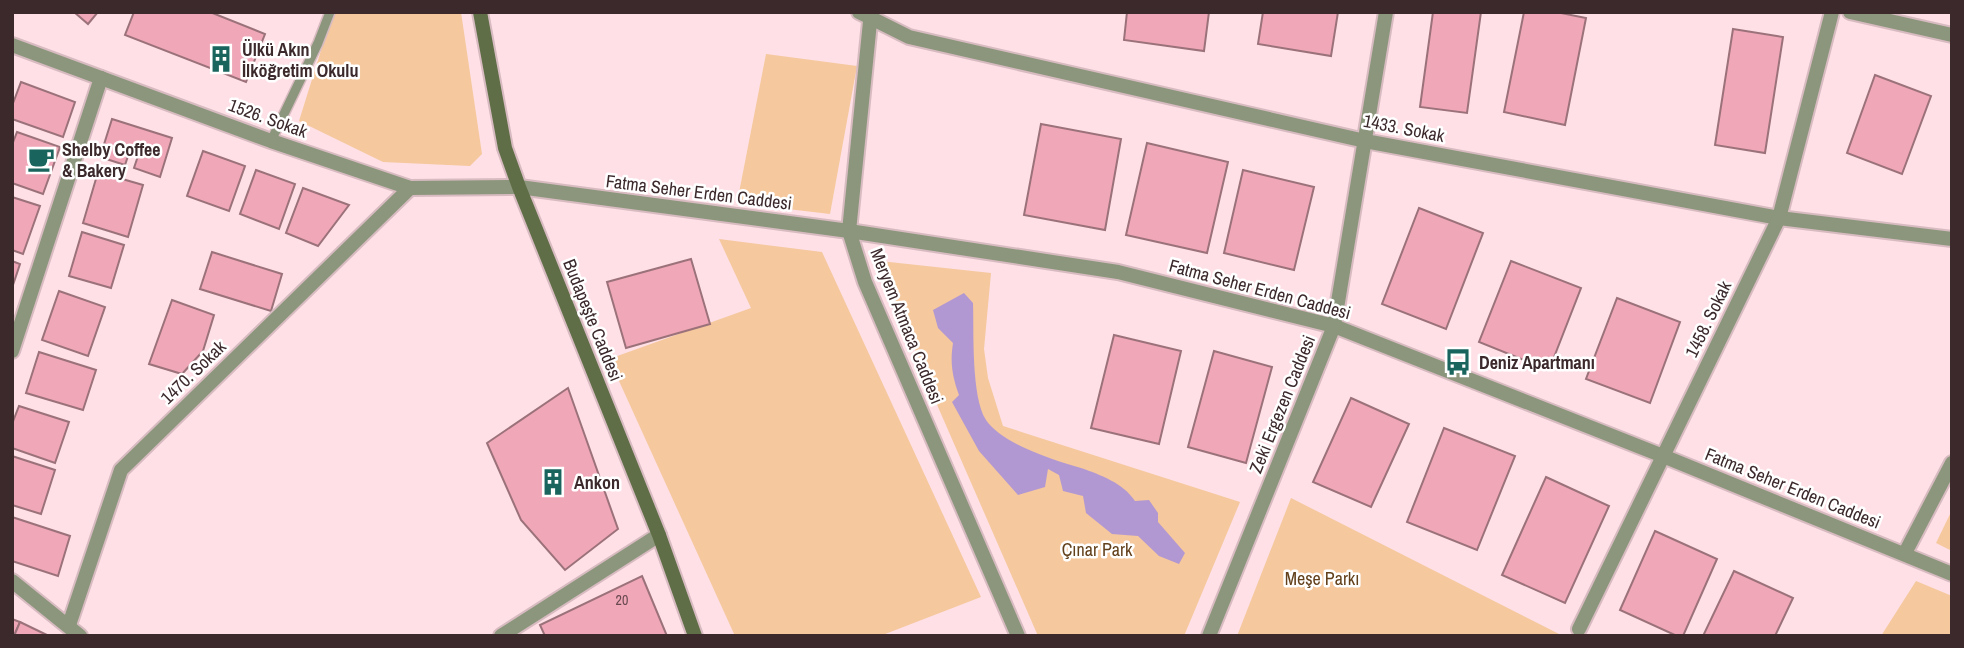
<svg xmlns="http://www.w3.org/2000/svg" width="1964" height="648" viewBox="0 0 1964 648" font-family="'Archivo Narrow',sans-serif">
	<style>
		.green { fill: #f5c89d }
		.water { fill: #b298d2 }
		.building { fill: #f0a7b7; stroke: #9c727a; stroke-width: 2 }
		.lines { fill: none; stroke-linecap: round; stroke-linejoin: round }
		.lane-casing { stroke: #d7bbc1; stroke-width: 12 }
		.street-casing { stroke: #d7bbc1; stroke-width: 18 }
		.secondary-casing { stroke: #d7bbc1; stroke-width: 18 }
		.lane { stroke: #8c967c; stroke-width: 9 }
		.street { stroke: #8c967c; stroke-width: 14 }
		.secondary { stroke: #606e48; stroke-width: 14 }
		.labels { text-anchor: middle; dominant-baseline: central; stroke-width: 5; stroke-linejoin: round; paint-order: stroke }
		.number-label { font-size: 14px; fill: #68484f }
		.poi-label { font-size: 18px; font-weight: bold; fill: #3b292c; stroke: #fff; text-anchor: start }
		.street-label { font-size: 18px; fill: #3b292c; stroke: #fff }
		.park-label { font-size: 18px; fill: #62401b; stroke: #fff }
	</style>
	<rect width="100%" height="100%" fill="#fee0e6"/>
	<!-- green -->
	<g class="green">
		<polygon points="333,12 461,12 482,154 470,166 383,162 299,121"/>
		<polygon points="766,54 857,66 830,214 737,203"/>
		<polygon points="719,239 822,252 981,597 880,636 735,636 609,359 751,308"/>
		<polygon points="880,261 991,273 984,349 988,378 1003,426 1240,502 1184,636 1038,636 938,407"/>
		<polygon points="1291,498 1563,636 1237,636"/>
		<polygon points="1952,510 1952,551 1936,543"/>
		<polygon points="1916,581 1952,596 1952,636 1881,636"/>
	</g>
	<!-- water -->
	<path class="water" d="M964 293 973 303C974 331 971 397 986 420 1002 444 1054 460 1081 468 1101 475 1123 483 1135 501L1149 500 1158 513V522L1185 553 1179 564 1159 556 1138 536 1112 534 1086 513 1083 496 1063 491 1059 475 1048 469 1045 487 1018 495 979 451 952 402 959 395C952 376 950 362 953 343L938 328 933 310Z"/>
	<!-- building -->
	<g class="building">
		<polygon points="74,12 98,12 88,24"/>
		<polygon points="134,12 210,12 265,34 246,82 125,35"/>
		<polygon points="1127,12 1209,12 1204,51 1124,40"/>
		<polygon points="1263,12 1338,12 1331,56 1258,44"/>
		<polygon points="1433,12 1481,12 1467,113 1420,107"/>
		<polygon points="1524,12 1556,12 1586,18 1565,125 1504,112"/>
		<polygon points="1733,29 1783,37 1765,153 1715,145"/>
		<polygon points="1875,75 1931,96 1902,174 1847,153"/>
		<polygon points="21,82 75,102 63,137 12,119 12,106"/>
		<polygon points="112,119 172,138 160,177 134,168 138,156 129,153 125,165 100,157"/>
		<polygon points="1041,124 1121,139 1105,230 1024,215"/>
		<polygon points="17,132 60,147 43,194 12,183 12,145"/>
		<polygon points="1147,143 1228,162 1207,253 1126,235"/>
		<polygon points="203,151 245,166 229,211 187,196"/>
		<polygon points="256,170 295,184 279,229 240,214"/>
		<polygon points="1243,170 1314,187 1294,270 1224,253"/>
		<polygon points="98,172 143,185 128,237 83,223"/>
		<polygon points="303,188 349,205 318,246 286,233"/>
		<polygon points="12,197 40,206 23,254 12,250"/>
		<polygon points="1419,208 1483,233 1446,329 1382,304"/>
		<polygon points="82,232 124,245 111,288 69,276"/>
		<polygon points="212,252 282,274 271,311 200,289"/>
		<polygon points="691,259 710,324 626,348 607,282"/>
		<polygon points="12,261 20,264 12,288"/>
		<polygon points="1511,261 1581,288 1549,370 1479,342"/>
		<polygon points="59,291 105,307 88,356 42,340"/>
		<polygon points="1617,298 1680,322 1650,403 1586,379"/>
		<polygon points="172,300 214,315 203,351 182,374 149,364"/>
		<polygon points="1114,335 1181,351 1159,444 1091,428"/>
		<polygon points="1214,351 1272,367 1246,463 1188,447"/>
		<polygon points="39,352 96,370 83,410 26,393"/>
		<polygon points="568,388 618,529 565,570 521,520 487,443"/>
		<polygon points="1351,398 1409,424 1371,507 1313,482"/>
		<polygon points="19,406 69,422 55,463 12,448 12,424"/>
		<polygon points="1444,428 1515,456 1477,550 1407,522"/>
		<polygon points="12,456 55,470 41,514 12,505"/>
		<polygon points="1546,477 1609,506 1565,603 1502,575"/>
		<polygon points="12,517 70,536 58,576 12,561"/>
		<polygon points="1655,531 1717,559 1683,636 1677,636 1620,610"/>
		<polygon points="1734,571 1793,598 1775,636 1703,636"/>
		<polygon points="642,576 667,636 545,636 540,625"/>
		<polygon points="12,619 20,622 14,636 12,636"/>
		<polygon points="20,622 49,636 14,636"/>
	</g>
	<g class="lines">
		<defs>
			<polyline id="lane" points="271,141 318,43 330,12"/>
			<g id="street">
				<polyline points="859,12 909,37 1365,141 1779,218 1952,239"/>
				<polyline points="871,12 849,231 865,282 1018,636"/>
				<polyline points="1850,12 1952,35"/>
				<polyline points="12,45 271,141 410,188 519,187 849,231 1118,272 1334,326 1663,456 1952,574"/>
				<polyline points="12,351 101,78"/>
				<polyline points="1905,553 1952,463"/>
				<polyline points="12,581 80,636"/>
				<polyline points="69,625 121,470 410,188"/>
				<polyline points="1579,629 1779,218 1832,12"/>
				<polyline points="501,636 659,535"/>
				<polyline points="1209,636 1334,326 1386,12"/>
			</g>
			<polyline id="secondary" points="480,12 505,148 519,187 659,535 695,636"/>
		</defs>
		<!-- lane casing -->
		<use href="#lane" class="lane-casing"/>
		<!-- street casing -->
		<use href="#street" class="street-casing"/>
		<!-- secondary casing -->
		<use href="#secondary" class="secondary-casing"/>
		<!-- lane -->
		<use href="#lane" class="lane"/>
		<!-- street -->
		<use href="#street" class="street"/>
		<!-- secondary -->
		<use href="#secondary" class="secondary"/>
	</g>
	<!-- icons -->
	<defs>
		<symbol id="building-bare" viewBox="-9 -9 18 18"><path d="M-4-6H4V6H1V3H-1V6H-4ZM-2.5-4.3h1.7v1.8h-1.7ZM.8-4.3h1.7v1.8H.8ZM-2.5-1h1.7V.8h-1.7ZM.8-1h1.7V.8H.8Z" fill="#19645d" stroke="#fff" stroke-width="2.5" paint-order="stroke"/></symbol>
		<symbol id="cafe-bare" viewBox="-9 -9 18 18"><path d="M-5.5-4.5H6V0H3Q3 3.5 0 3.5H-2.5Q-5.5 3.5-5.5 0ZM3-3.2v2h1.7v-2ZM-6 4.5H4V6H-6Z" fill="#19645d" stroke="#fff" stroke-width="2.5" paint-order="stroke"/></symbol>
		<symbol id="bus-bare" viewBox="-9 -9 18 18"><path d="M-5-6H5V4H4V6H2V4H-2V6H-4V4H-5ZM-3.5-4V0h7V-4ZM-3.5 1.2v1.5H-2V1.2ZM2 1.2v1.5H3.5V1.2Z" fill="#19645d" stroke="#fff" stroke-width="2.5" paint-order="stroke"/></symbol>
	</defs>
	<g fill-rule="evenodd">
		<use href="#building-bare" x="202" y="40" width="38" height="38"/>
		<use href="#cafe-bare" x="22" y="140" width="38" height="38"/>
		<use href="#bus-bare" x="1439" y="343" width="38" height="38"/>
		<use href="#building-bare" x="534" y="463" width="38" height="38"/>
	</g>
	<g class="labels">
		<!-- number labels -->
		<g class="number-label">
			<text x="622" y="600">20</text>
		</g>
		<!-- poi labels -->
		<g class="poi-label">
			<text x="242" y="49">Ülkü Akın<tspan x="242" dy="21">İlköğretim Okulu</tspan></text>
			<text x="62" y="149">Shelby Coffee<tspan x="62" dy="21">&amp; Bakery</tspan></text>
			<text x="1479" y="362">Deniz Apartmanı</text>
			<text x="574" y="482">Ankon</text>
		</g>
		<!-- street labels -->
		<g class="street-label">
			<text transform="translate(268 118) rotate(20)">1526. Sokak</text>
			<text transform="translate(1404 128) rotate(11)">1433. Sokak</text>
			<text transform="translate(699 192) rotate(7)">Fatma Seher Erden Caddesi</text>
			<text transform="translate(1260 289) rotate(15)">Fatma Seher Erden Caddesi</text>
			<text transform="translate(1708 319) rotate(-64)">1458. Sokak</text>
			<text transform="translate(593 320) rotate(68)">Budapeşte Caddesi</text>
			<text transform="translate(907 326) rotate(68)">Meryem Atmaca Caddesi</text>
			<text transform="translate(193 372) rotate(-44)">1470. Sokak</text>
			<text transform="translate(1282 404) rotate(-68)">Zeki Ergezen Caddesi</text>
			<text transform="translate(1793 488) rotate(22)">Fatma Seher Erden Caddesi</text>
		</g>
		<!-- park labels -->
		<g class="park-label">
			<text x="1097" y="549">Çınar Park</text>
			<text x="1322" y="578">Meşe Parkı</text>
		</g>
	</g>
	<!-- border -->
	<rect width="1964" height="648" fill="none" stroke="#3b292c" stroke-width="28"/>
</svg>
